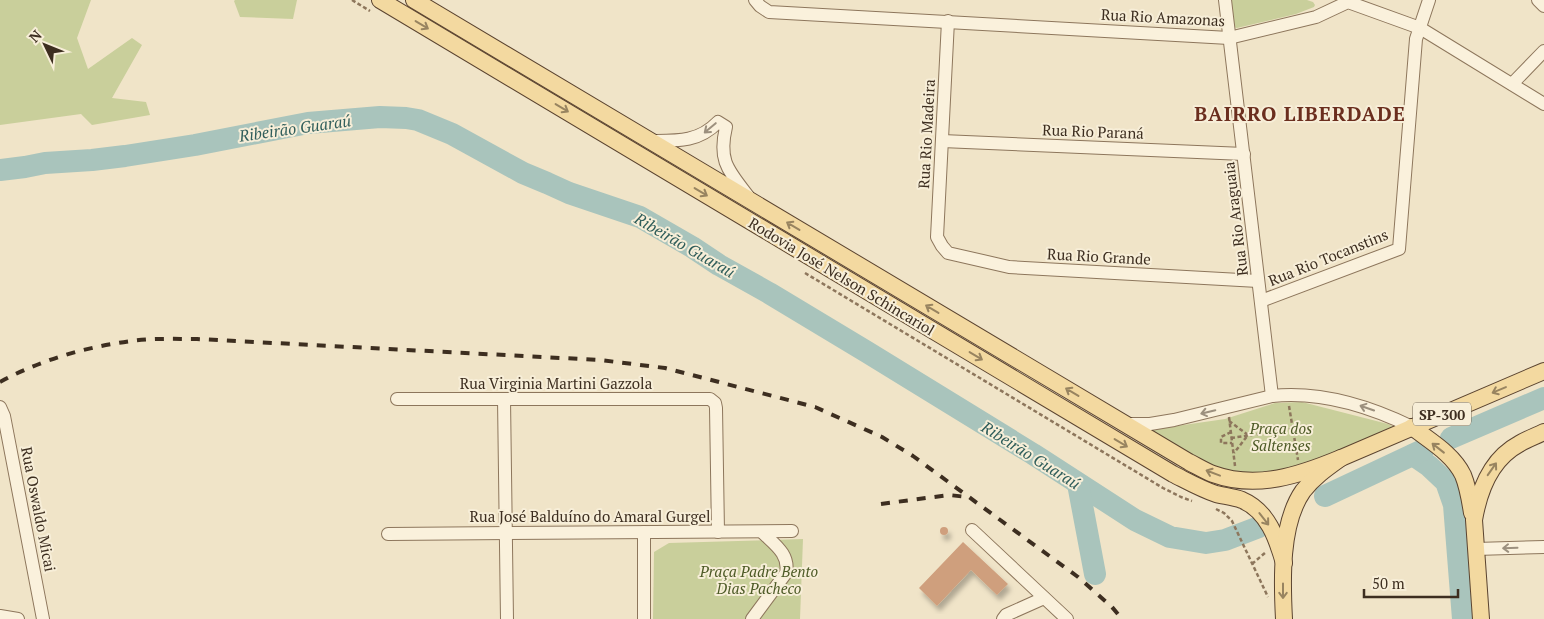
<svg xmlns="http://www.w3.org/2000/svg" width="1544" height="619" viewBox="0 0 1544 619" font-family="'PT Serif',serif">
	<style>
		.green { fill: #c9cf9b }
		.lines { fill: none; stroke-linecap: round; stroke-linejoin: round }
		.river { stroke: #a9c4bc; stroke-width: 22 }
		.building { fill: #cf9f7d; filter: url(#shadow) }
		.minor-casing { stroke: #8d765c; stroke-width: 14 }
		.major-casing { stroke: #5b4430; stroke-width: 18 }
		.path { stroke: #8d765c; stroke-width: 2.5; stroke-dasharray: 4 2.5; stroke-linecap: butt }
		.minor { stroke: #faf1dc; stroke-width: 12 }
		.major { stroke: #f3d9a0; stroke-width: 16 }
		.rail { stroke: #3d2e20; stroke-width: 4; stroke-dasharray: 9 9; stroke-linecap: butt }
		.oneway { stroke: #988460 }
		.oneway2 { stroke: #9c907e }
		.labels { text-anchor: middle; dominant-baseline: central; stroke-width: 4; stroke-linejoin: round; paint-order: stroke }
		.shield { fill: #f7eed8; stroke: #756857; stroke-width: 1 }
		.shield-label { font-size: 14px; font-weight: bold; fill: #3d2e20 }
		.street-label { font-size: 15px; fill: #3d2e20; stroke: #f7eed8 }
		.park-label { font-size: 15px; font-style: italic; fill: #4d5a26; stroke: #f7eed8 }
		.water-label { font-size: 16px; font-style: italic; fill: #2f5d5a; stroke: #f7eed8 }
		.district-label { font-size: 20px; font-weight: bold; letter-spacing: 1px; fill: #6b2e1e; stroke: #f7eed8 }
	</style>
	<defs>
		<filter id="shadow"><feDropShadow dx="3" dy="5.5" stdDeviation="2.5" flood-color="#0004"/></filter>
	</defs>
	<rect width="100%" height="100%" fill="#f0e4c8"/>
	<!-- green -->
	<g class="green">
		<polygon points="0,0 91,0 77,38 88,69 132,38 142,45 112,98 146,102 150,115 92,125 81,114 0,125"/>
		<polygon points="235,0 297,0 293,19 240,17 234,1"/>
		<polygon points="1228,0 1307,0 1313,2 1315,5 1314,7 1296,14 1237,28 1233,27"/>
		<polygon points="1302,402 1388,424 1396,428 1304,466 1269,474 1237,472 1215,467 1149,430 1225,419 1275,403"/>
		<polygon points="803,539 800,619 653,619 654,552 669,543"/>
	</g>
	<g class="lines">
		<!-- river -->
		<g class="river">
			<polyline points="0,170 25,167 45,163 92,160 125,156 195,145 308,123 380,117 406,118 418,120 452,134 523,173 547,183 569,193 640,217 692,247 719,265 769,293 867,352 1033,454 1135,520 1170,537 1206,543 1225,540 1259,527"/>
			<polyline points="1451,438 1544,398"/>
			<polyline points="1413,455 1429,466 1446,482 1454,505 1463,619"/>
			<polyline points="1078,484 1095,574"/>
			<polyline points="1325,496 1423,450"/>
		</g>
	</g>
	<!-- building -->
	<g class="building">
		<circle cx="944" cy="531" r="4"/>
		<polygon points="963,542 1008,584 997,595 971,570 937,606 919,588"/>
	</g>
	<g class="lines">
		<defs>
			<g id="minor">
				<polyline points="755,0 760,6 769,12 1229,38 1316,17 1348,2 1420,28 1544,104"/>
				<polyline points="1225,0 1272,396"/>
				<polyline points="1538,0 1544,6"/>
				<polyline points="948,21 937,237 942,246 948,253 1009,267 1258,281"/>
				<polyline points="1512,84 1544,51"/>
				<path d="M652 141C677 141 699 142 718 122L726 127C718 161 728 170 748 196"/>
				<polyline points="942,141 1244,154"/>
				<polyline points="1261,301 1399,249 1416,39 1429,0"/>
				<polyline points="397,399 710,399 715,403 716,408 718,532"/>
				<polyline points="504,399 507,619"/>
				<polyline points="0,407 4,416 43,619"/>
				<path d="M1126 424H1150L1174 420 1272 396C1320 391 1369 406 1412 427"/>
				<polyline points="972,530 1067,619"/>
				<polyline points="388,534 792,531"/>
				<polyline points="1476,549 1544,547"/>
				<polyline points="0,616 18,619"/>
				<polyline points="644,619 644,532"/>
				<path d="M752 619 786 573C790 554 774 544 762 532"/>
				<polyline points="1003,619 1006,615 1044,598"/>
			</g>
			<g id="major">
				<path d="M380 0 1173 474C1187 481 1201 489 1216 494 1224 496 1234 497 1242 500 1268 511 1277 539 1284 563"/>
				<path d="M414 0 1189 462C1197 466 1205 471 1213 474 1257 490 1300 475 1341 458"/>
				<path d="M1412 427C1430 441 1453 454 1463 475 1468 487 1470 500 1472 513"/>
				<path d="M1284 619C1282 581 1280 524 1303 491 1314 477 1327 468 1341 458L1544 371"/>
				<path d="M1481 619 1474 520C1479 491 1491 459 1519 444 1527 439 1536 436 1544 432"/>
			</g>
		</defs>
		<!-- minor casing -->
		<use href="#minor" class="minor-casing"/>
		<!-- major casing -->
		<use href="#major" class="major-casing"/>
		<!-- path -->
		<g class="path">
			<polyline points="352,0 370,11"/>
			<polyline points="805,273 1163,488 1181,497 1192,501"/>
			<polyline points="1289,406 1298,460"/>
			<polyline points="1229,417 1235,466"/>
			<polyline points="1229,421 1248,435 1234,453"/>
			<polyline points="1231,432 1221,437 1221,443 1232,443"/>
			<polyline points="1231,438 1293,429"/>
			<polyline points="1216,509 1224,513 1232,521 1268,597"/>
			<polyline points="1252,564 1266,552"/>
		</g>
		<!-- minor -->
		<use href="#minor" class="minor"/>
		<!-- major -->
		<use href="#major" class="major"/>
		<!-- rail -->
		<g class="rail">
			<path d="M0 382C40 360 86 347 131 341 153 338 175 339 197 339L600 360 665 368 815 407 882 437 913 456 1078 577 1112 607 1122 619"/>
			<polyline points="881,504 949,495 967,497"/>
		</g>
	</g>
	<!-- one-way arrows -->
	<defs><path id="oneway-shaft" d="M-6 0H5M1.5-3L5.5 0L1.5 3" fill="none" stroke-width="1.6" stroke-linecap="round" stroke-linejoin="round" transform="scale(1.25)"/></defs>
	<g class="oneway">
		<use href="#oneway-shaft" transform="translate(422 25) rotate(31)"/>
		<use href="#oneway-shaft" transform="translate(562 108) rotate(31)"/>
		<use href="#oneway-shaft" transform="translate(701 192) rotate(31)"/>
		<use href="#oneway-shaft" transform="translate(793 226) rotate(-149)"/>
		<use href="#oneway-shaft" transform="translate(932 309) rotate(-149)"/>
		<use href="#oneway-shaft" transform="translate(976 356) rotate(31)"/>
		<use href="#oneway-shaft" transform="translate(1499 390) rotate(157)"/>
		<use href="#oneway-shaft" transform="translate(1072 392) rotate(-149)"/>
		<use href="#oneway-shaft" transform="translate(1121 443) rotate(31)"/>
		<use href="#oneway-shaft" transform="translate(1438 448) rotate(-142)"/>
		<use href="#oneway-shaft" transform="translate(1492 469) rotate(-55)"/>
		<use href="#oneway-shaft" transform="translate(1213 473) rotate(-159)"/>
		<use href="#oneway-shaft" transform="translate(1264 519) rotate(52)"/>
		<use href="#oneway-shaft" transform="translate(1283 591) rotate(90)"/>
	</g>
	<g class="oneway2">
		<use href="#oneway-shaft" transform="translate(710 128) rotate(140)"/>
		<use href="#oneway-shaft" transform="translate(1367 408) rotate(-161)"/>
		<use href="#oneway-shaft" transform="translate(1208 412) rotate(167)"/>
		<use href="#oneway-shaft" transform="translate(1510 548) rotate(178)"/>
	</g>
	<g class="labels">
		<!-- shield labels -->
		<rect class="shield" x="1413" y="402.5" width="58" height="23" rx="4"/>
		<g class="shield-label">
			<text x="1442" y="414">SP-300</text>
		</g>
		<!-- street labels -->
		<g class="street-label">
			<text transform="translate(1163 17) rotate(3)">Rua Rio Amazonas</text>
			<text transform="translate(1093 131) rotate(2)">Rua Rio Paraná</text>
			<text transform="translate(926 134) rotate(-87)">Rua Rio Madeira</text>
			<text transform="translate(1235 219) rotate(-97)">Rua Rio Araguaia</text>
			<text transform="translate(1099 256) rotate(3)">Rua Rio Grande</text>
			<text transform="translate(1328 257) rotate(-22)">Rua Rio Tocanstins</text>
			<text transform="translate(842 276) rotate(31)">Rodovia José Nelson Schincariol</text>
			<text x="556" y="383">Rua Virginia Martini Gazzola</text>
			<text transform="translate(39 509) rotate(79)">Rua Oswaldo Micai</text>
			<text x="590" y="516">Rua José Balduíno do Amaral Gurgel</text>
		</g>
		<!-- park labels -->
		<g class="park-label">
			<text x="1281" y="428">Praça dos<tspan x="1281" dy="17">Saltenses</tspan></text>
			<text x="759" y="571">Praça Padre Bento<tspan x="759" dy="17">Dias Pacheco</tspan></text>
		</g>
		<!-- water labels -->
		<g class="water-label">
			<text transform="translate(295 128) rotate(-8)">Ribeirão Guaraú</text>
			<text transform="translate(685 245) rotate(30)">Ribeirão Guaraú</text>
			<text transform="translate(1031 455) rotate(32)">Ribeirão Guaraú</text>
		</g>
		<!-- district labels -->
		<g class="district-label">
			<text x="1300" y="113">BAIRRO LIBERDADE</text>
		</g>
	</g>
	<!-- north arrow -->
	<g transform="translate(45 45) rotate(313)" stroke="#f7eed8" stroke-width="4" paint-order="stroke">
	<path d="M0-4L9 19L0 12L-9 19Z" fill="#3d2e20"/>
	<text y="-8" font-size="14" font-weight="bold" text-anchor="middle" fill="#3d2e20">N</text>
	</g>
	<!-- scale -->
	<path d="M1364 589v8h94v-8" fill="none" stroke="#3d2e20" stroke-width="2.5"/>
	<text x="1372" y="589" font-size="15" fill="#3d2e20" stroke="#f7eed8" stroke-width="4" paint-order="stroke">50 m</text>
</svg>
